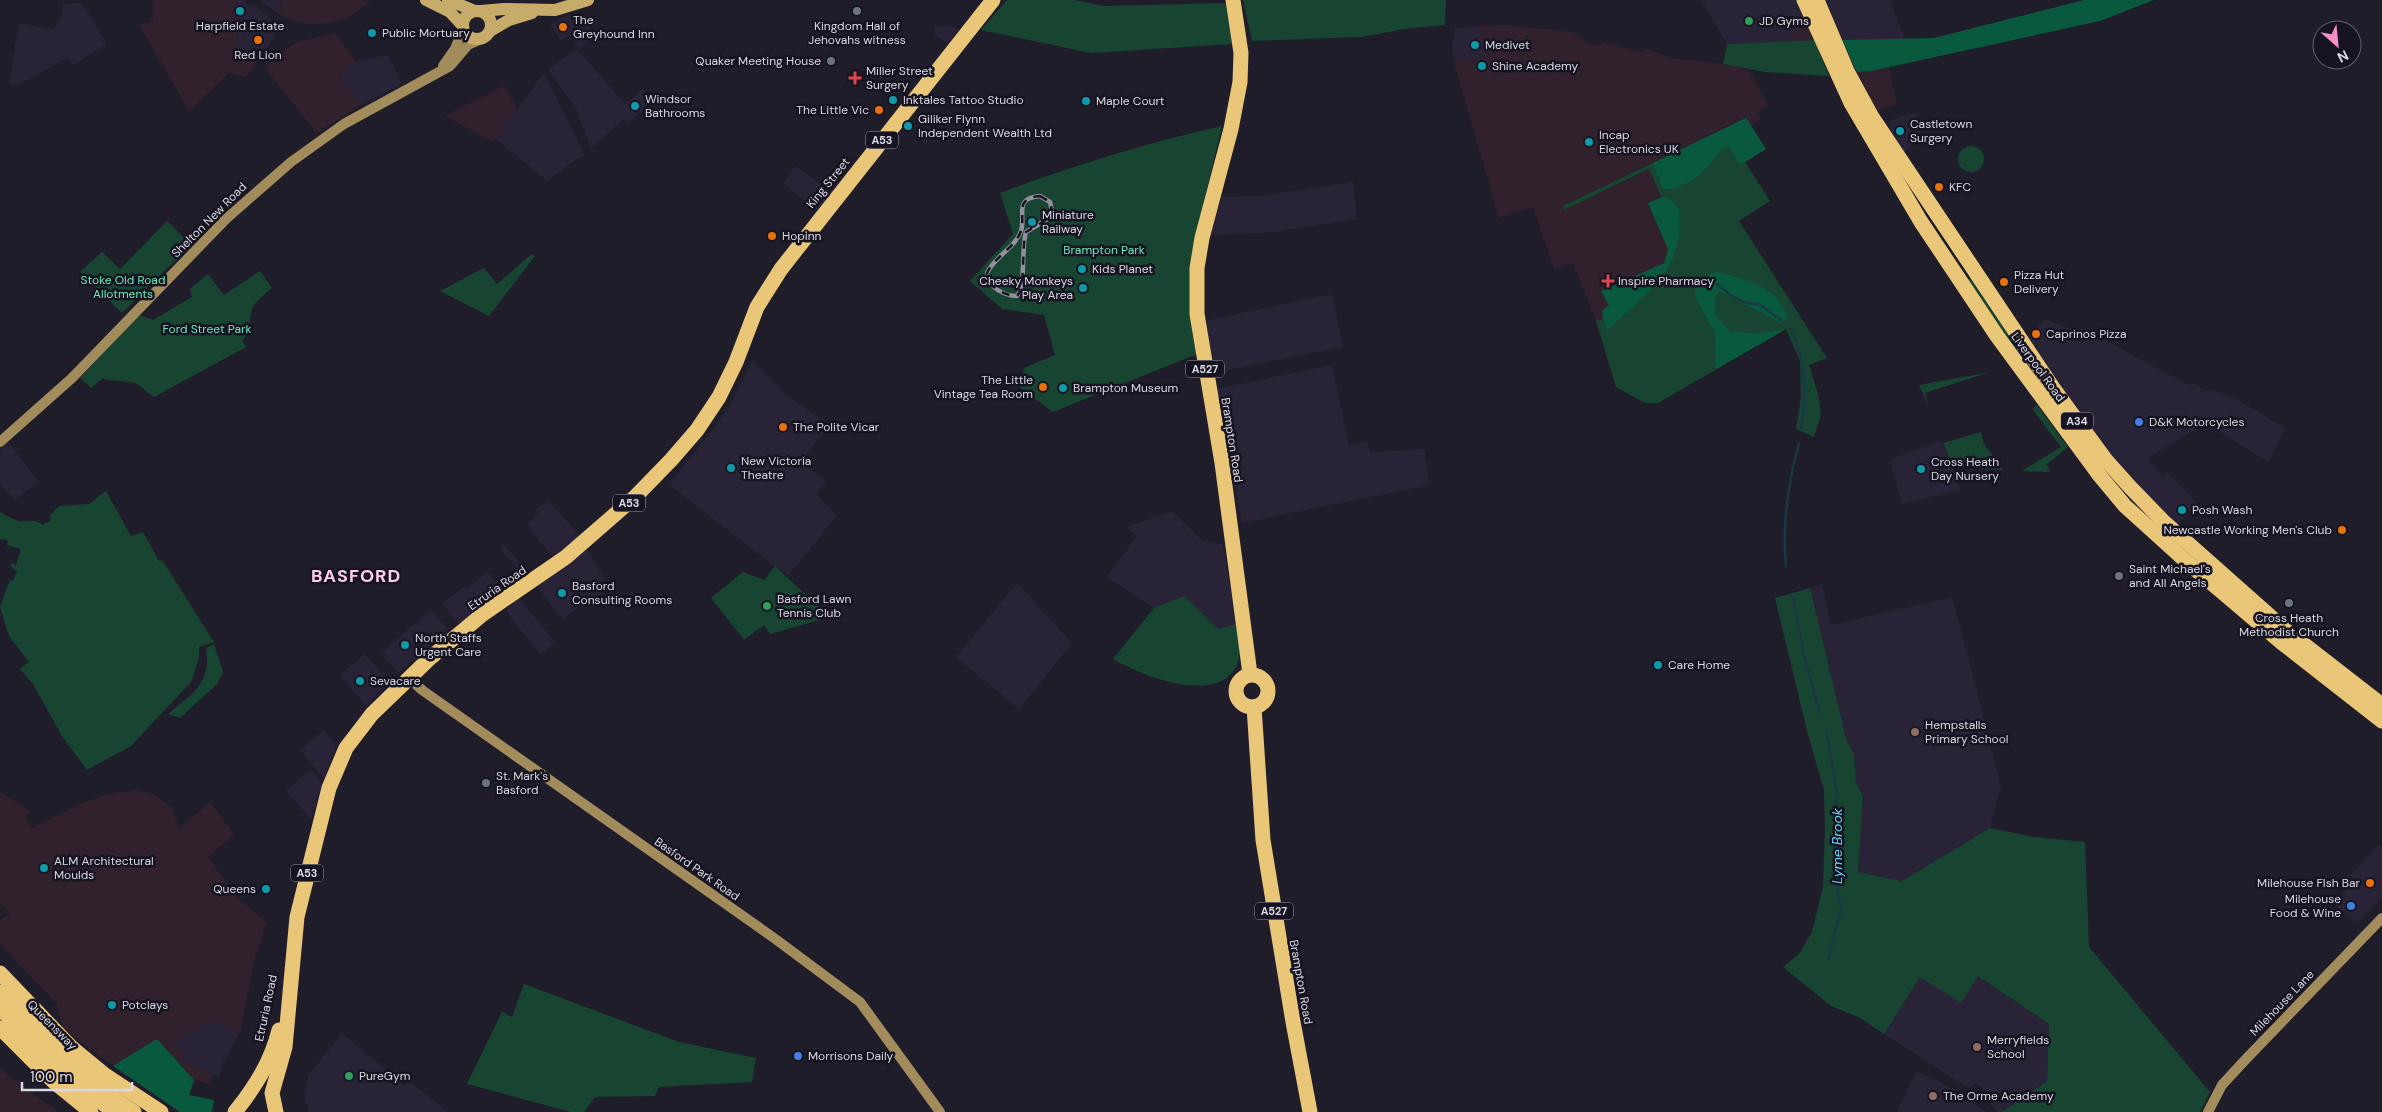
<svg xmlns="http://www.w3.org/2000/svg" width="2382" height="1112" viewBox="0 0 2382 1112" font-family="'DM Sans',sans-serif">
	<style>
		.built { fill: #282337 }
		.industrial { fill: #31212c }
		.green { fill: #184432 }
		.forest { fill: #09593e }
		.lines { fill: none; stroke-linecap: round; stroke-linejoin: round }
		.stream { stroke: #183843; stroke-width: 2.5 }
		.secondary { stroke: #a28c5b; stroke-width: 10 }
		.primary { stroke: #c7ab6b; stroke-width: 12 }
		.highway { stroke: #e9c678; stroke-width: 15 }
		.rail-casing { stroke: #93909c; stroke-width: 4.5 }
		.rail { stroke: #171421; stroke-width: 2.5; stroke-dasharray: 8; stroke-linecap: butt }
		.culture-dot { fill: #0f9aa8; stroke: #171421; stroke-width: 2 }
		.worship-dot { fill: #6b7280; stroke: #171421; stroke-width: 2 }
		.leisure-dot { fill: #2e9e5b; stroke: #171421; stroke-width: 2 }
		.food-dot { fill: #e8710a; stroke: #171421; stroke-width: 2 }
		.health-dot { fill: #e0444e; stroke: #171421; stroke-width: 2 }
		.shop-dot { fill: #3f7fe0; stroke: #171421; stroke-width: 2 }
		.education-dot { fill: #8d6e63; stroke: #171421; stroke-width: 2 }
		.labels { text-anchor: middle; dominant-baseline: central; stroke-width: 5; stroke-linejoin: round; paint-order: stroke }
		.shield { fill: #171421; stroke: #a09da8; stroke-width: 1 }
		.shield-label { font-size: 11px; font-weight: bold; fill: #dad8e2 }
		.poi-label { font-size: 12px; fill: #dad8e2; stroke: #171421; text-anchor: start }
		.street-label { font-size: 12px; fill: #dad8e2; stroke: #171421 }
		.park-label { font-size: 12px; fill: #6eebb8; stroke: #171421 }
		.water-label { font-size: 14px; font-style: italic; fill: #69d1f3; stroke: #171421 }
		.district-label { font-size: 18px; font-weight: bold; letter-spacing: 1px; fill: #fdcee5; stroke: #171421 }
	</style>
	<rect width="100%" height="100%" fill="#201d2b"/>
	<!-- built -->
	<g class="built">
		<polygon points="235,0 244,0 245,3 254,6 270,18 275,36 260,58 238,53"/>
		<polygon points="260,0 282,0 279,14 261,1"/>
		<polygon points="1701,0 1797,0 1808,26 1791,32 1795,41 1727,44"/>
		<polygon points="1826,0 1890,0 1905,40 1842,40"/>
		<polygon points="80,3 86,9 107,44 73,65 67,58 18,85 9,83 19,23 54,30 61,17 63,4"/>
		<polygon points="575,12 596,34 580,48 569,35 560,40 550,24"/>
		<polygon points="948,25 959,29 947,44 935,34 934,27"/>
		<polygon points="1478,26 1490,56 1454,62 1452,49 1455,28"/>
		<polygon points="577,49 625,104 643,89 653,101 628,123 624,119 591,148 576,109 548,69"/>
		<polygon points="388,55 402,84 362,104 338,75 356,62"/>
		<polygon points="544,73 584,154 547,181 495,138"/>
		<polygon points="1917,112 1921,138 1904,152 1889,127 1891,120"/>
		<polygon points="796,166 831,193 817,210 783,183"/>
		<polygon points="1353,182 1357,219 1265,233 1210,235 1221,197 1260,196"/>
		<polygon points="1332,294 1343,347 1213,373 1204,321"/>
		<polygon points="2046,319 2068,328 2087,330 2190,386 2193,383 2206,391 2213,390 2236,399 2285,428 2268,462 2206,423 2148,458 2162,476 2167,472 2198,503 2176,526 2123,469 2060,391 2027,336"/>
		<polygon points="753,361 786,394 829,425 801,462 826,481 816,494 837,516 788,576 669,485 727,411"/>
		<polygon points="1332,365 1349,445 1367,441 1370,452 1424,449 1430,485 1242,523 1216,389"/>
		<polygon points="1941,441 1953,466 1961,490 1902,504 1890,459"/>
		<polygon points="9,443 39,482 15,500 0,484 0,450"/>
		<polygon points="548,500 580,536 553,557 526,525 539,514 536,510"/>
		<polygon points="1172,511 1203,541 1223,544 1236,624 1218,629 1184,596 1154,608 1107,577 1137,536 1126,527"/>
		<polygon points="504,545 530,574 525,578 500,549"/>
		<polygon points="587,549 611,590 587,601 562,620 537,585"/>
		<polygon points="488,572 503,591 458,624 442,604 463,587 466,589"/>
		<polygon points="1017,583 1072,643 1019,709 956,657"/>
		<polygon points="1822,585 1831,625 1952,597 1966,649 2001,787 1990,828 1902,881 1858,872 1863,796 1856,782 1854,754 1846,738 1810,588"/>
		<polygon points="519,598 555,642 541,655 505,610"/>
		<polygon points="431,610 448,630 398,673 381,653"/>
		<polygon points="365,654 389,682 366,706 340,675"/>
		<polygon points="324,730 336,745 324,779 300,750"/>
		<polygon points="311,770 322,783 311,820 286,790"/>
		<polygon points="2379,844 2382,849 2382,898 2357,923 2333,903 2355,881 2350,875"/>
		<polygon points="1977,975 2049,1024 2047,1081 2002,1112 1997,1112 1990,1104 1990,1094 1976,1083 1968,1088 1884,1034 1920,977"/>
		<polygon points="210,1020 240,1033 223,1062 219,1077 201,1071 187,1062 173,1043"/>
		<polygon points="342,1033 404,1085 409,1081 448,1112 309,1112 304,1097 309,1074"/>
		<polygon points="1916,1072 1939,1081 1986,1112 1897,1112"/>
	</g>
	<!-- industrial -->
	<g class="industrial">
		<polygon points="152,0 235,0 238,53 260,58 246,77 229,73 189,111 139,24 149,23 153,19"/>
		<polygon points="282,0 358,0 371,1 348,18 331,23 312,24 293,21 279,14"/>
		<polygon points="1505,25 1565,31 1581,35 1584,42 1598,46 1604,42 1642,53 1644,48 1671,58 1731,65 1749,70 1768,105 1757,112 1761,119 1751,126 1745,118 1563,206 1628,180 1649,169 1661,198 1648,203 1668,249 1664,263 1602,291 1609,306 1603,319 1596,321 1573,263 1554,268 1533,207 1499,218 1454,62 1490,56 1478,26"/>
		<polygon points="1808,26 1815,40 1795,41 1791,32"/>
		<polygon points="335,33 356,62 338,75 362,104 317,133 265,69 283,51 297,42"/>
		<polygon points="1889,68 1897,105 1876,110 1857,72"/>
		<polygon points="505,85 517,109 493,142 445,116"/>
		<polygon points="135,790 154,794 172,808 179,828 210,802 234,834 208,857 240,901 267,922 254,961 240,1033 210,1020 174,1043 187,1062 212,1075 210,1084 194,1080 158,1040 113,1066 63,1028 56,1003 0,944 0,920 10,913 0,903 0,792 31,811 25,816 32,828 82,803 109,794"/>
		<polygon points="0,1068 29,1091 59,1112 0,1112"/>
	</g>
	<!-- green -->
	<g class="green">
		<polygon points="1007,0 1074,0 1105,6 1226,3 1233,44 1091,53 981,30"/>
		<polygon points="1243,0 1446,0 1445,25 1410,28 1362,37 1252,41"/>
		<polygon points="1815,40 1829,76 1765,72 1723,64 1727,44"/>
		<polygon points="1746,118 1766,149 1745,162 1770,201 1739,221 1827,358 1809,365 1818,394 1821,415 1814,437 1796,429 1801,398 1800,361 1786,329 1658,403 1645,403 1616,387 1596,321 1603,319 1602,311 1609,306 1601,291 1664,263 1668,249 1648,203 1661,197 1649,169 1564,210 1563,206"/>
		<path d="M1222 126 1194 243 1197 354 1053 412 1020 388 1024 368 1055 355 1044 315 1002 309 970 281 1013 234 1000 193C1072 166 1146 143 1222 126Z"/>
		<circle cx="1971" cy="159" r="13"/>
		<polygon points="167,221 191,245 122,313 80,272 102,252 120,269"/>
		<polygon points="532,254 535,256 489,316 440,291 484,268 497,284"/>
		<path d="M260 271 272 288C264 295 253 302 251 313 249 323 251 334 242 340L246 347 154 397 136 383 102 379 91 388 80 378 139 315 153 320 192 297 190 289 208 274 224 295Z"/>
		<polygon points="1974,276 2020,350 2016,353 1966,281"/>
		<polygon points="1990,372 1925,393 1928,405 1919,385"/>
		<polygon points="2037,405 2068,447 2047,464 2050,472 2022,471 2061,447 2032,409"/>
		<polygon points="1981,432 1984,444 2003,470 1953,466 1943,443"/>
		<path d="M106 491 131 536 143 532 159 561 162 560 214 642 199 647V658L191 682 131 746 87 770 62 736 33 684 20 669 29 662 9 636 0 607 10 580 13 581 17 571 11 567V563L16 565 21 549 7 545 8 540 0 539V512C6 516 12 519 19 521 27 522 36 518 42 525L51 521 50 515 59 506 89 504Z"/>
		<polygon points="775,566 826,614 823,619 770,634 764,625 744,640 711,598 743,572 764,580"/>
		<polygon points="1810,588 1846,738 1854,754 1856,782 1863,796 1858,872 1902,881 1990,828 2034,837 2085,842 2089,947 2210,1092 2200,1112 2002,1112 2047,1081 2049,1024 1978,976 1961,1003 1920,977 1884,1034 1858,1017 1831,1006 1783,967 1799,954 1812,932 1823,886 1825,826 1824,790 1808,735 1775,598"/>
		<path d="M1184 596 1218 629 1236 624C1237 636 1242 650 1238 662 1222 708 1141 676 1113 659L1154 608Z"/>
		<path d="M214 644 223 672 217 684 180 718 168 714C193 693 212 683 206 648Z"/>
		<polygon points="524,984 679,1042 756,1058 752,1082 659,1087 655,1096 595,1097 584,1112 571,1112 467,1084 502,1012 512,1017"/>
	</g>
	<!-- forest -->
	<g class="forest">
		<polygon points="2084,0 2154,0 2100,21 1871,71 1857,72 1842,40 1934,38"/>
		<path d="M1746 118 1766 149 1745 162 1739 164 1730 147 1723 148C1709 166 1688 191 1663 189L1653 163Z"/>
		<path d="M1661 198 1671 199 1679 210C1679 220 1680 231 1678 241 1670 282 1634 304 1607 331L1602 311 1609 305 1601 291 1665 263 1668 249 1648 203Z"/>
		<path d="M1718 272C1737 277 1761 283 1776 297 1781 302 1785 311 1788 317L1780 323C1760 311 1740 302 1719 291L1715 297V314L1730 332 1761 333 1786 329 1716 369 1715 333 1694 295C1699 282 1704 273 1718 272Z"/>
		<polygon points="155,1040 158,1040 194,1080 189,1095 214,1100 212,1112 180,1112 113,1066"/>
	</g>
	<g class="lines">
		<!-- stream -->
		<g class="stream">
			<polyline points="1717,284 1730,295 1746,303 1759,304 1781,320"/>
			<path d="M1791 329C1806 362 1807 393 1801 428"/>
			<path d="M1786 566C1782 525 1788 483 1799 443"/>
			<polyline points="1793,598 1804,656 1820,714"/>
			<polyline points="1827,733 1837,793 1835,873 1841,910 1828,959"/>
		</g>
		<!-- secondary -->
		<g class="secondary">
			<polyline points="443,66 455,49 463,29"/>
			<polyline points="0,442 72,378 226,219 291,162 344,124 450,66 468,45 479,40"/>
			<polyline points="409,678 422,690 774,938 860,1002 940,1112"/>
			<polyline points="2208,1112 2222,1085 2246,1059 2382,918"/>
		</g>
		<!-- primary -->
		<g class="primary">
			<polyline points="426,0 450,12 463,26"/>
			<polyline points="448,0 475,11"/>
			<circle cx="477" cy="25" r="14"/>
			<polyline points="480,11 504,9 555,10 588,0"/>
			<polyline points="490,31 509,20 532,13"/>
		</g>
		<!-- highway -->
		<g class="highway">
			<polyline points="1233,0 1241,53 1240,82 1231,129 1202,238 1197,268 1197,314 1222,463 1250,674"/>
			<polyline points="1804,0 1851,103 1921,222 1997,336 2100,476 2125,506 2188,563 2281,642 2382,721"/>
			<polyline points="1817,0 1847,71 1872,117 2053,388 2105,459 2130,487 2163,521 2288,632 2382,705"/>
			<circle cx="1252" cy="691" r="16"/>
			<polyline points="1254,707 1263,840 1293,1022 1310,1112"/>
			<polyline points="0,973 71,1047 105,1075 161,1112"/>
			<path d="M0 992C40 1037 83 1080 134 1112"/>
			<path d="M0 1008C35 1046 71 1083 115 1112"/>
			<polyline points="0,1028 54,1082 91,1112"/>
			<path d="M235 1112C255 1087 271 1062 279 1030"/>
			<polyline points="276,1112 272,1093 285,1047 297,917 329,788 346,748 372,714 429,659 483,614 566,557 635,497 671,460 697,430 719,397 736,362 757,307 781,269 993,0"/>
		</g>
		<defs>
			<path id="rail" d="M1040 196 1050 202 1052 211 1046 220 1026 232C1021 247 1026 287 1017 296 1005 296 987 287 987 273 994 257 1015 248 1021 231 1026 216 1013 198 1040 196Z"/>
		</defs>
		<!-- rail casing -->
		<use href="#rail" class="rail-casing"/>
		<!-- rail -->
		<use href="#rail" class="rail"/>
	</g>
	<!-- markers -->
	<g class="culture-dot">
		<circle cx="240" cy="11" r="5"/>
		<circle cx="372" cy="33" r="5"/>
		<circle cx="1475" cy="45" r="5"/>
		<circle cx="1482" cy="66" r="5"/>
		<circle cx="893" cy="100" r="5"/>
		<circle cx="1086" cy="101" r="5"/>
		<circle cx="635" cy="106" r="5"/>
		<circle cx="908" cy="126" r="5"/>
		<circle cx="1900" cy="131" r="5"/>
		<circle cx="1589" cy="142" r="5"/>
		<circle cx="1032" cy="222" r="5"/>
		<circle cx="1082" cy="269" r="5"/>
		<circle cx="1083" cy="288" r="5"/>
		<circle cx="1063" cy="388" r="5"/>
		<circle cx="731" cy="468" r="5"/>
		<circle cx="1921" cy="469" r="5"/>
		<circle cx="2182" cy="510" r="5"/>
		<circle cx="562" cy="593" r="5"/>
		<circle cx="405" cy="645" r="5"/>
		<circle cx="1658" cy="665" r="5"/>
		<circle cx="360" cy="681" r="5"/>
		<circle cx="44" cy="868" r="5"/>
		<circle cx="266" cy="889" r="5"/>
		<circle cx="112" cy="1005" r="5"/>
	</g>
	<g class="worship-dot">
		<circle cx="857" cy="11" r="5"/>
		<circle cx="831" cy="61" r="5"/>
		<circle cx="2119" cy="576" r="5"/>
		<circle cx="2289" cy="603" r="5"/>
		<circle cx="486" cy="783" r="5"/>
	</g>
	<g class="leisure-dot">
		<circle cx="1749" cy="21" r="5"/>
		<circle cx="767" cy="606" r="5"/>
		<circle cx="349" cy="1076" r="5"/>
	</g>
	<g class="food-dot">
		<circle cx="563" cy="27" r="5"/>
		<circle cx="258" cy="40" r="5"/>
		<circle cx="879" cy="110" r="5"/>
		<circle cx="1939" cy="187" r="5"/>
		<circle cx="772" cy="236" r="5"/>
		<circle cx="2004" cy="282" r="5"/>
		<circle cx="2036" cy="334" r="5"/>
		<circle cx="1043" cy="387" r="5"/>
		<circle cx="783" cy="427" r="5"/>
		<circle cx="2342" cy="530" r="5"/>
		<circle cx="2370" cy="883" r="5"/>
	</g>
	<g class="health-dot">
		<path d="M852.5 70.5h5v5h5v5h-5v5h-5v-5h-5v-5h5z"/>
		<path d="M1605.5 273.5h5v5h5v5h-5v5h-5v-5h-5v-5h5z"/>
	</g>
	<g class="shop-dot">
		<circle cx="2139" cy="422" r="5"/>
		<circle cx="2351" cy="906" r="5"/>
		<circle cx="798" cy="1056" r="5"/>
	</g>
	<g class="education-dot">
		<circle cx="1915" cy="732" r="5"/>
		<circle cx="1977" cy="1047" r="5"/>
		<circle cx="1933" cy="1096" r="5"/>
	</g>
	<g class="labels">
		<!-- shield labels -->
		<g class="shield">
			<rect x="866" y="131.5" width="32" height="17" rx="4"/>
			<rect x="1186" y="360.5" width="38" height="17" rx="4"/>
			<rect x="2061" y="412.5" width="32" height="17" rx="4"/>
			<rect x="613" y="494.5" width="32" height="17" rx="4"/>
			<rect x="291" y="864.5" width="32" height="17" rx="4"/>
			<rect x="1255" y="902.5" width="38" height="17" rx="4"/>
		</g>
		<g class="shield-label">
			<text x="882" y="140">A53</text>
			<text x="1205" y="369">A527</text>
			<text x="2077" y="421">A34</text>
			<text x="629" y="503">A53</text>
			<text x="307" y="873">A53</text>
			<text x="1274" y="911">A527</text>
		</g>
		<!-- poi labels -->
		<g class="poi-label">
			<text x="573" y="20">The<tspan x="573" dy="14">Greyhound Inn</tspan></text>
			<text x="1759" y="21">JD Gyms</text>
			<text x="240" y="26" text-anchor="middle">Harpfield Estate</text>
			<text x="857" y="26" text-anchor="middle">Kingdom Hall of<tspan x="857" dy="14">Jehovahs witness</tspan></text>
			<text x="382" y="33">Public Mortuary</text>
			<text x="1485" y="45">Medivet</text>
			<text x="258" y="55" text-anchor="middle">Red Lion</text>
			<text x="821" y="61" text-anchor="end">Quaker Meeting House</text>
			<text x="1492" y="66">Shine Academy</text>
			<text x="866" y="71">Miller Street<tspan x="866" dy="14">Surgery</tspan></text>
			<text x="645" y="99">Windsor<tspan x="645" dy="14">Bathrooms</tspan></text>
			<text x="903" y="100">Inktales Tattoo Studio</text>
			<text x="1096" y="101">Maple Court</text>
			<text x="869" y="110" text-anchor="end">The Little Vic</text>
			<text x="918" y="119">Giliker Flynn<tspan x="918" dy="14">Independent Wealth Ltd</tspan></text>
			<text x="1910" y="124">Castletown<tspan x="1910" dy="14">Surgery</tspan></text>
			<text x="1599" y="135">Incap<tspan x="1599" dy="14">Electronics UK</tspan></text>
			<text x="1949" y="187">KFC</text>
			<text x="1042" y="215">Miniature<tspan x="1042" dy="14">Railway</tspan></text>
			<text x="782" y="236">Hopinn</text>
			<text x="1092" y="269">Kids Planet</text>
			<text x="2014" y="275">Pizza Hut<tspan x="2014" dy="14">Delivery</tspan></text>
			<text x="1073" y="281" text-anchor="end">Cheeky Monkeys<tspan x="1073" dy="14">Play Area</tspan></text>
			<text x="1618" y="281">Inspire Pharmacy</text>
			<text x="2046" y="334">Caprinos Pizza</text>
			<text x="1033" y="380" text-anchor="end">The Little<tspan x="1033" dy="14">Vintage Tea Room</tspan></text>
			<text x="1073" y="388">Brampton Museum</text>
			<text x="2149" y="422">D&amp;K Motorcycles</text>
			<text x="793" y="427">The Polite Vicar</text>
			<text x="741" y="461">New Victoria<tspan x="741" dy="14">Theatre</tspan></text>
			<text x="1931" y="462">Cross Heath<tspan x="1931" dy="14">Day Nursery</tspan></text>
			<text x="2192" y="510">Posh Wash</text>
			<text x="2332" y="530" text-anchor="end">Newcastle Working Men's Club</text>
			<text x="2129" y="569">Saint Michael's<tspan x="2129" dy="14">and All Angels</tspan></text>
			<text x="572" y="586">Basford<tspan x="572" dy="14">Consulting Rooms</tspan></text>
			<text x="777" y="599">Basford Lawn<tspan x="777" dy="14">Tennis Club</tspan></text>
			<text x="2289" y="618" text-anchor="middle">Cross Heath<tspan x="2289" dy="14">Methodist Church</tspan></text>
			<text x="415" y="638">North Staffs<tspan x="415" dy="14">Urgent Care</tspan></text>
			<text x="1668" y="665">Care Home</text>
			<text x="370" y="681">Sevacare</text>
			<text x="1925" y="725">Hempstalls<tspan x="1925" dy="14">Primary School</tspan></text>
			<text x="496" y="776">St. Mark's<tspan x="496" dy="14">Basford</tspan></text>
			<text x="54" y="861">ALM Architectural<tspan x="54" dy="14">Moulds</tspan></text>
			<text x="2360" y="883" text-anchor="end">Milehouse FIsh Bar</text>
			<text x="256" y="889" text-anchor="end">Queens</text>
			<text x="2341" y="899" text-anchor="end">Milehouse<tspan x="2341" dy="14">Food &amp; Wine</tspan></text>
			<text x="122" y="1005">Potclays</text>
			<text x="1987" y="1040">Merryfields<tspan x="1987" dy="14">School</tspan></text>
			<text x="808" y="1056">Morrisons Daily</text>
			<text x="359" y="1076">PureGym</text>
			<text x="1943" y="1096">The Orme Academy</text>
		</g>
		<!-- street labels -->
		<g class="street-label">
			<text transform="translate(828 183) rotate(-51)">King Street</text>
			<text transform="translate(209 220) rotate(-45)">Shelton New Road</text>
			<text transform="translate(2038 367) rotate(54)">Liverpool Road</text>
			<text transform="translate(1232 440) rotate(81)">Brampton Road</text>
			<text transform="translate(497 588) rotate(-35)">Etruria Road</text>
			<text transform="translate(697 869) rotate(35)">Basford Park Road</text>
			<text transform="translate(1301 982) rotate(80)">Brampton Road</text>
			<text transform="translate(2282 1003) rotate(-46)">Milehouse Lane</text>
			<text transform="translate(266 1008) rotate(-78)">Etruria Road</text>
			<text transform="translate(52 1025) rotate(45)">Queensway</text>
		</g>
		<!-- park labels -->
		<g class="park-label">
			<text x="1104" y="250">Brampton Park</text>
			<text x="123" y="280">Stoke Old Road<tspan x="123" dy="14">Allotments</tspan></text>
			<text x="207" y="329">Ford Street Park</text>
		</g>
		<!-- water labels -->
		<g class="water-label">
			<text transform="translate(1837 846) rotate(-90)">Lyme Brook</text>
		</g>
		<!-- district labels -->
		<g class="district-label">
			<text x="356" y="576">BASFORD</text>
		</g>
	</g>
	<!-- north arrow -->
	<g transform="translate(2337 45) rotate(153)"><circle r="24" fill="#171421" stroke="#65626e"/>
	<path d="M0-4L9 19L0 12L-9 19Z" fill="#f98fc9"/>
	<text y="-8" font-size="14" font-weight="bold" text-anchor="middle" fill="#dad8e2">N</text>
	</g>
	<!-- scale -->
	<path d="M22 1082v8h110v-8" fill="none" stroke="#dad8e2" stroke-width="2.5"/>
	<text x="30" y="1082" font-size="15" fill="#dad8e2" stroke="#171421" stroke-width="4" paint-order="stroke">100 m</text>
</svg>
